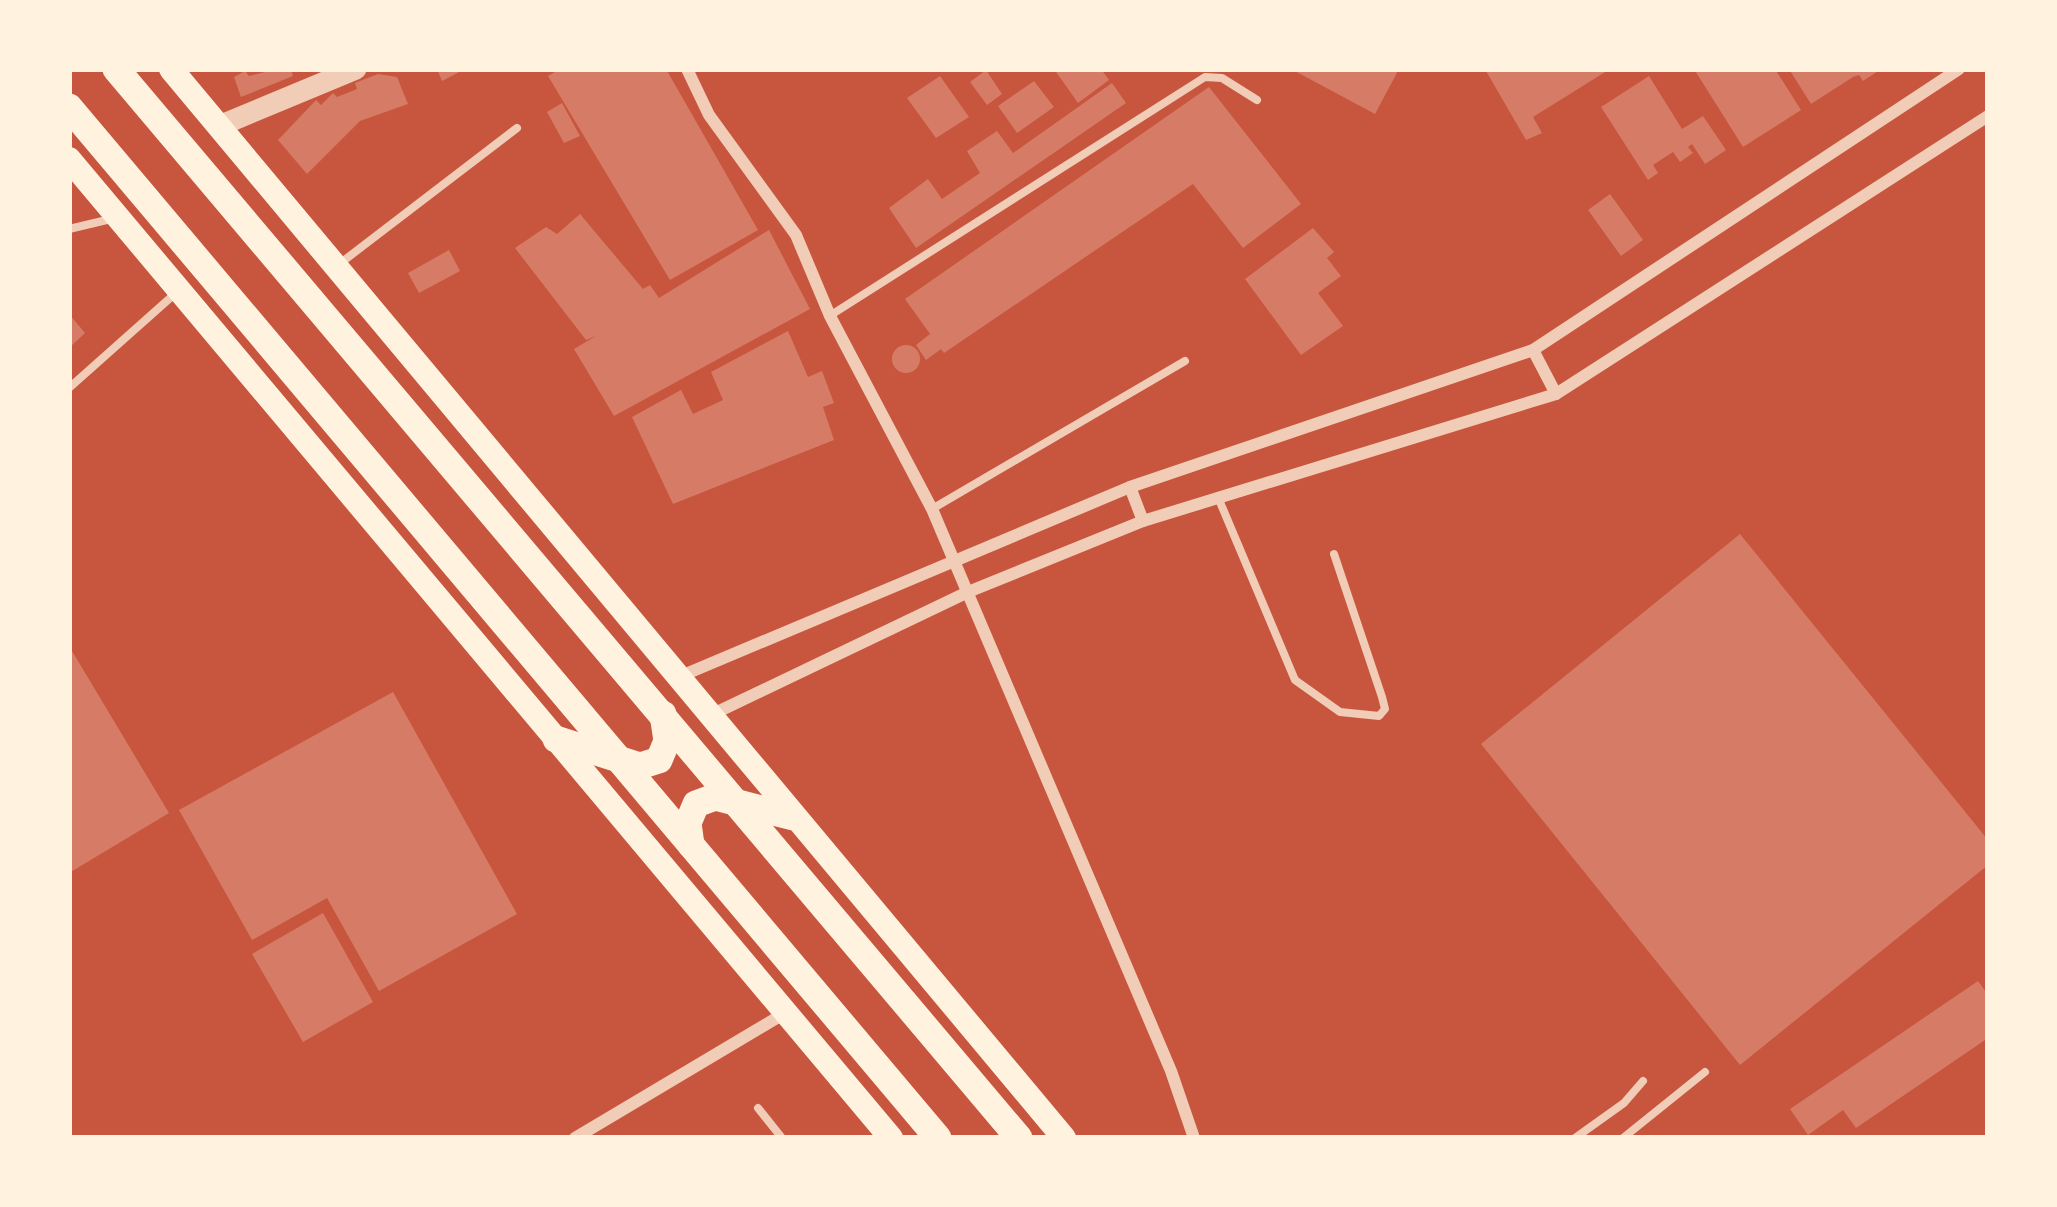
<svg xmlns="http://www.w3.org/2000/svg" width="2057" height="1207" viewBox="0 0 2057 1207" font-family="'PT Sans Narrow',sans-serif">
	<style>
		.building { fill: #d67c66 }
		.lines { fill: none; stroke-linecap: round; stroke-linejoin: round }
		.service { stroke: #f1ccb7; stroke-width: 8 }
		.minor { stroke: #f1ccb7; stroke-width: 12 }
		.tertiary { stroke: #f1ccb7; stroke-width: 21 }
		.secondary { stroke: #fff3e0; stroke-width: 24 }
		.trunk { stroke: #fff3e0; stroke-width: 27 }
	</style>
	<rect width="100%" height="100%" fill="#c8553d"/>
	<!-- building -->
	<g class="building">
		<polygon points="277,69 291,69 293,76 241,97 234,77 245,71 249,76"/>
		<polygon points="437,69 465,69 442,81"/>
		<polygon points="560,69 666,69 758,230 670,280 548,76"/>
		<polygon points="1054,69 1101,69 1109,80 1078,103"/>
		<polygon points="1291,69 1399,69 1375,114"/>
		<polygon points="1610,69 1533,117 1542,133 1526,140 1486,71"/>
		<polygon points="1694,69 1775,69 1801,110 1743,147"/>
		<polygon points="1789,69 1881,69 1863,81 1859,75 1853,77 1811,104"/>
		<polygon points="986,70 1002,94 987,105 970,82"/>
		<polygon points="378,74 397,77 408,104 360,121 307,174 278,140 316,100 321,105 333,93 337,97 357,89 355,83"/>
		<polygon points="940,76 969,117 936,138 907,98"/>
		<polygon points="1649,76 1682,129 1703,116 1726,150 1705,164 1692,144 1688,147 1693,153 1680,162 1673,152 1653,165 1658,173 1648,180 1601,107"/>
		<polygon points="1034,81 1054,107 1017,133 998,106"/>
		<polygon points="1112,83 1126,103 916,248 889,208 928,179 942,199 980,173 967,151 997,131 1013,153"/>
		<polygon points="1209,87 1301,204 1243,248 1193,184 944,353 941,349 926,360 916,345 930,334 905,299"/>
		<polygon points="562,103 580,136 564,143 547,112"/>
		<polygon points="1610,194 1643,240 1621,256 1588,210"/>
		<polygon points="580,214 643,289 650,285 659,298 769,230 810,309 614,416 574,349 596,336 586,340 515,248 546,227 557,234"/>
		<polygon points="1313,228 1334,252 1327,258 1341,276 1318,293 1343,326 1301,355 1245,279"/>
		<polygon points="449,250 460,271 419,293 408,273"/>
		<polygon points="69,314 85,333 69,348"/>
		<polygon points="788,331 808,377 822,371 834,403 823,407 834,440 673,504 632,417 681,390 693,414 723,400 711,372"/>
		<circle cx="906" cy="359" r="14"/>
		<polygon points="1740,534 1988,840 1988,865 1740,1065 1481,744"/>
		<polygon points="69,646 169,813 69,873"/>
		<polygon points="393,692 517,914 379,991 327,898 252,940 179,810"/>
		<polygon points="323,913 373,1002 303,1042 252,954"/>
		<polygon points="1978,981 1988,995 1988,1038 1856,1128 1843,1110 1808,1135 1790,1109"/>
	</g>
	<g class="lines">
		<!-- service -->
		<g class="service">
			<polyline points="69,229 111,219"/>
			<polyline points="338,265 517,128"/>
			<polyline points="831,315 1205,77 1222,78 1257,100"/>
			<polyline points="69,388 178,291"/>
			<polyline points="1220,502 1295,680 1340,712 1379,716 1385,709 1382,697 1334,554"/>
			<polyline points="932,509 1185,361"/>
			<polyline points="758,1108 782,1138"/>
			<polyline points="1575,1138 1624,1103 1643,1081"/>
			<polyline points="1623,1138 1705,1072"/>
		</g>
		<!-- minor -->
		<g class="minor">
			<polyline points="687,69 709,115 796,235 830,316 932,509 1171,1071 1194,1138"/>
			<polyline points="1533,350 1556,394"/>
			<polyline points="1130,487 1143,521"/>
			<polyline points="681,676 1130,487 1533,350 1959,69"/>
			<polyline points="713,714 968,592 1143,521 1556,394 1988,116"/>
			<polyline points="575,1138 785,1013"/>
		</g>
		<!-- tertiary -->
		<polyline class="tertiary" points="219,126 356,69"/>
		<!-- secondary -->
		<g class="secondary">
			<polyline points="171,69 1064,1138"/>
			<polyline points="69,159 891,1138"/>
		</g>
		<!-- trunk -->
		<g class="trunk">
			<polyline points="116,69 1019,1138"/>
			<polyline points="69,107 938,1138"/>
			<polyline points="556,739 640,766 659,760 667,741 663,714"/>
			<polyline points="691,845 688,823 696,804 715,797 793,817"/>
		</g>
	</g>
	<!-- border -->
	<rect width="2057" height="1207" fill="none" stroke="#fff3e0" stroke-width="144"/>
</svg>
